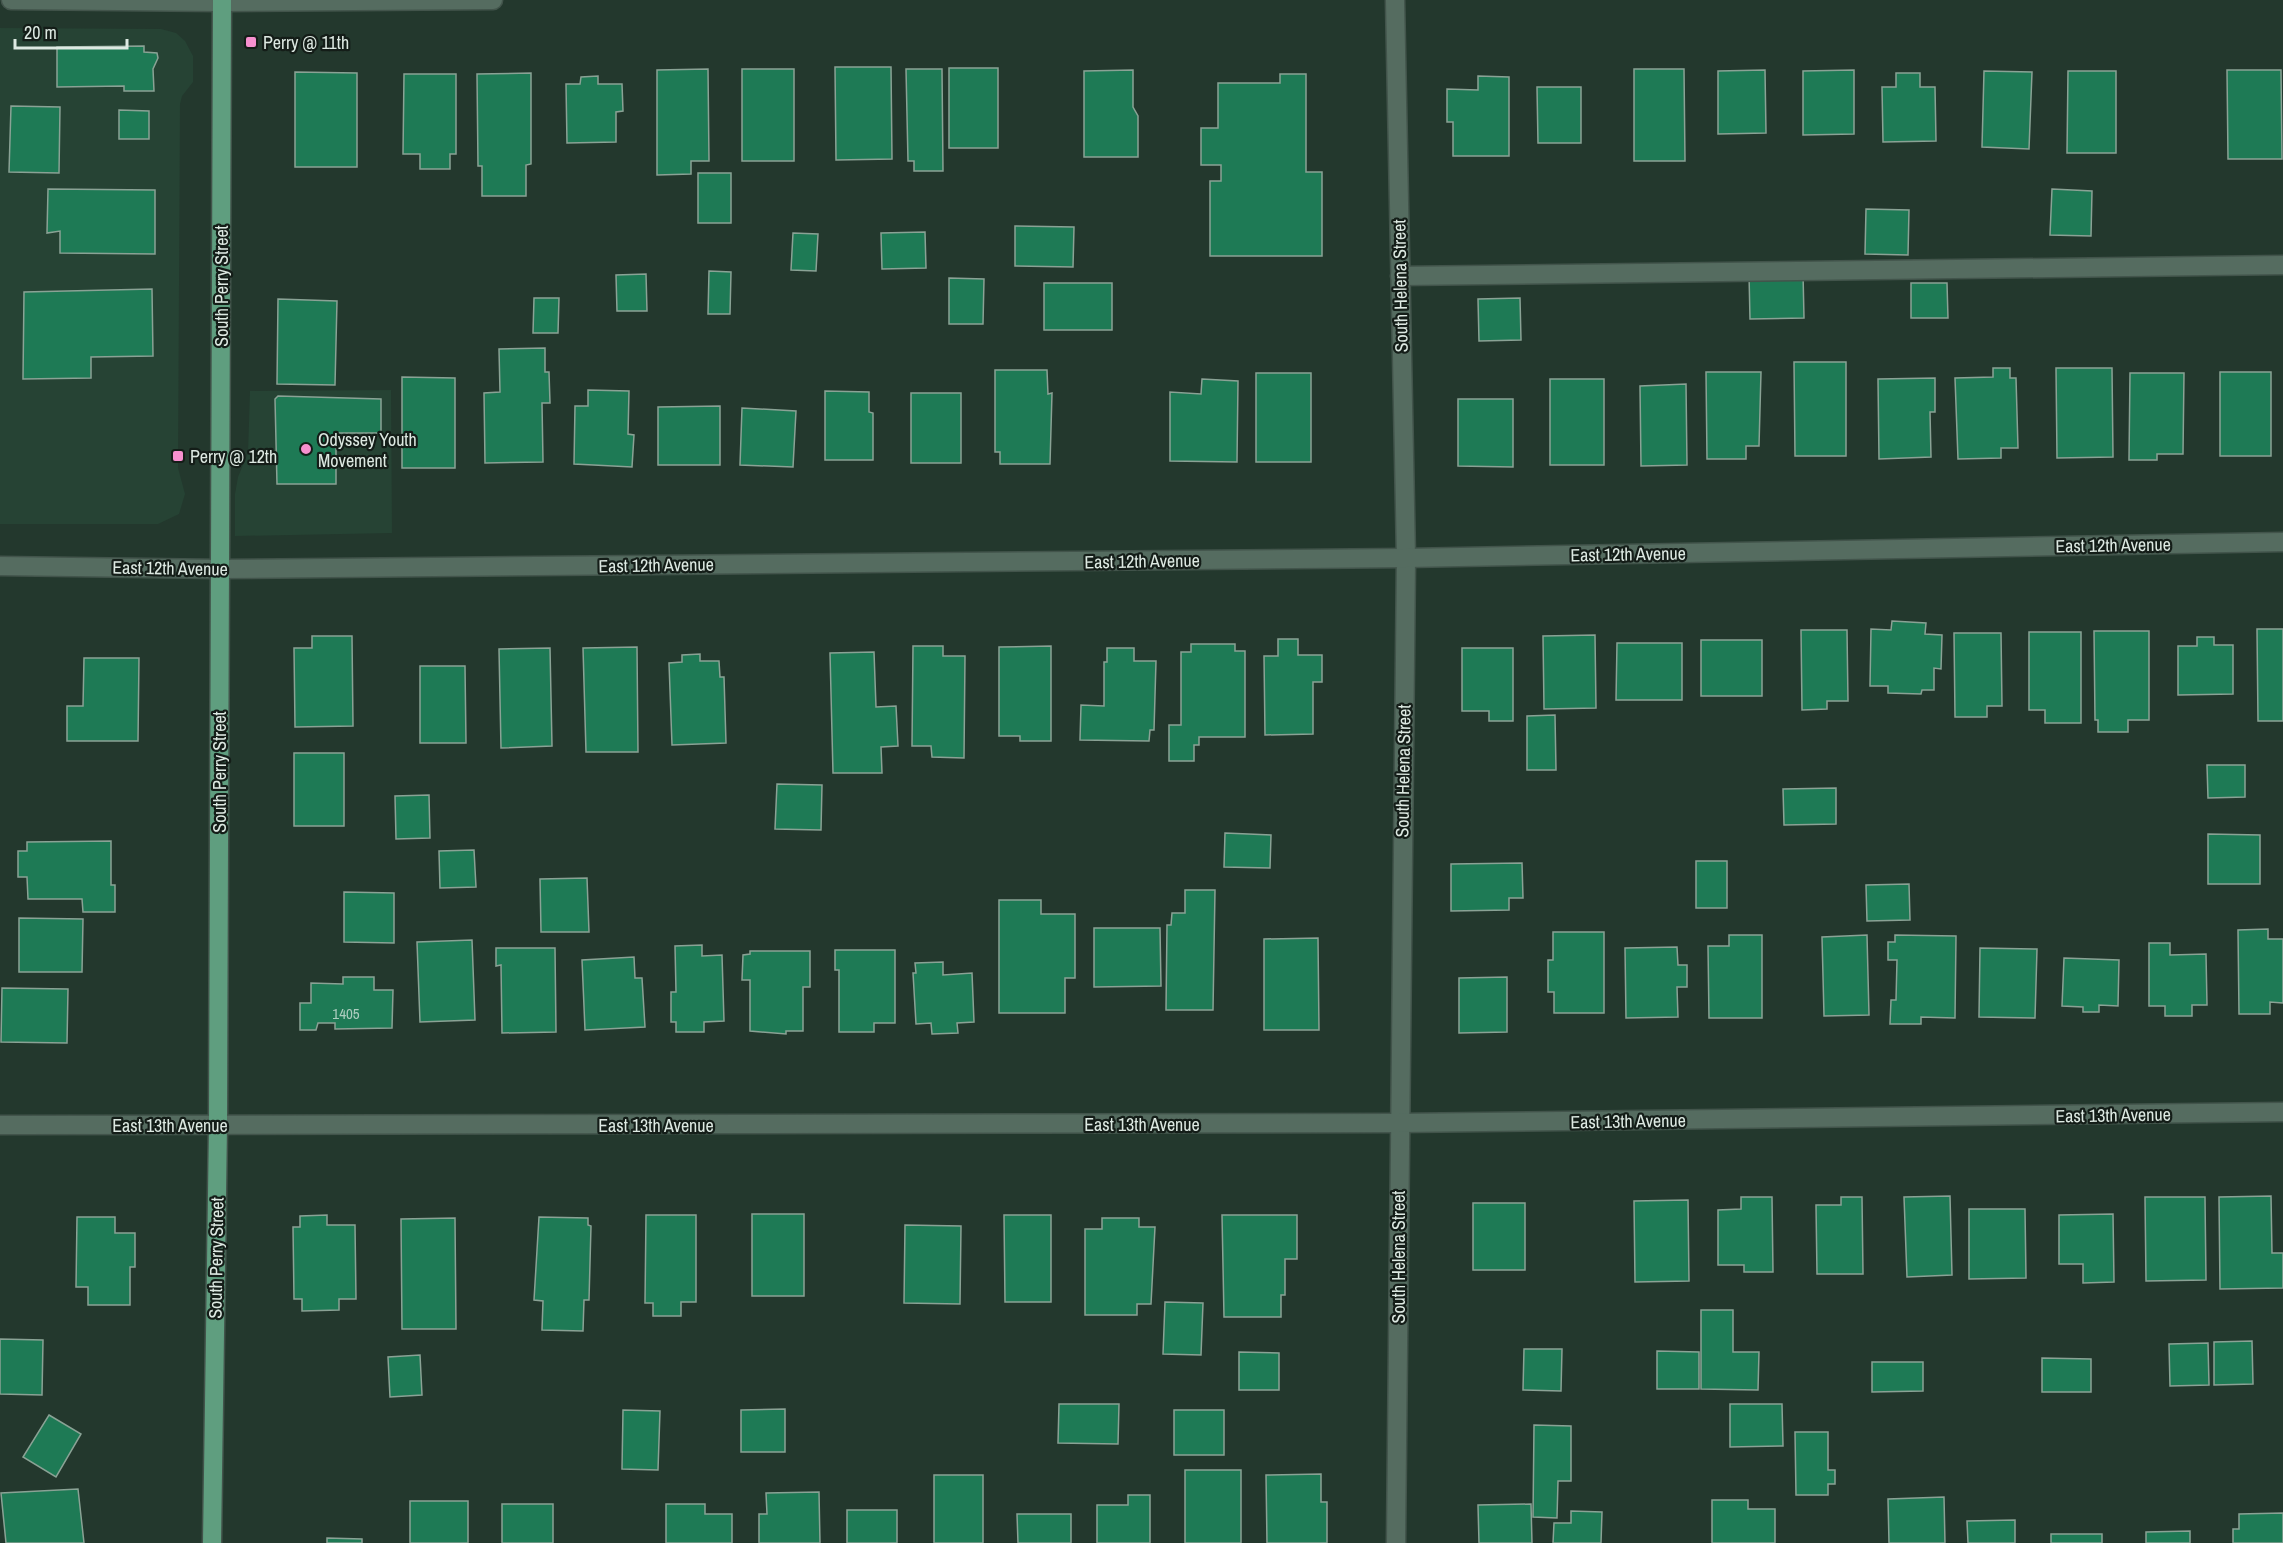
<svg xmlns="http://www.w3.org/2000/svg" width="2283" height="1543" viewBox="0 0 2283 1543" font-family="'Archivo Narrow',sans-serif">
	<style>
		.built { fill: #264334 }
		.building { fill: #1e7a55; stroke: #8aa295; stroke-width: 1.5 }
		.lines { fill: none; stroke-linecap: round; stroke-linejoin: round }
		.minor-casing { stroke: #42544b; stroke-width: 21 }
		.major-casing { stroke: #42544b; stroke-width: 21 }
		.minor { stroke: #556c60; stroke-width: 18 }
		.major { stroke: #5f9e7f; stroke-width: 18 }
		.poi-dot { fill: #f790cf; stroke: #141d18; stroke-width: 2 }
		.labels { text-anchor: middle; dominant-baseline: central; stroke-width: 4.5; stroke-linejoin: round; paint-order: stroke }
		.number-label { font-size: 15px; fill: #adcdbf }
		.poi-label { font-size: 18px; fill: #dde9e2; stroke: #141d18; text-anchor: start }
		.street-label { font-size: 18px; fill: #dde9e2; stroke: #141d18 }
	</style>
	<rect width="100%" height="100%" fill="#23382d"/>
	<!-- built -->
	<g class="built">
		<polygon points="0,28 161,29 176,33 185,41 193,56 193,82 182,96 180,104 178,468 185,494 179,514 158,524 0,524"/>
		<polygon points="391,390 392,533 235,536 235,494 238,477 248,453 250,391"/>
	</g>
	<!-- building -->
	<g class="building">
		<polygon points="144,46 144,52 157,53 158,58 153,69 154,91 124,91 124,86 57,87 57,47"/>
		<polygon points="835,67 891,67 892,159 836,160"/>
		<rect x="949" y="68" width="49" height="80"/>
		<polygon points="708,69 709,161 691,161 691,174 657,175 657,70"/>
		<rect x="742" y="69" width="52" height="92"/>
		<polygon points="906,69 942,69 943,171 914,171 914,161 908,161"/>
		<polygon points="1634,69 1684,69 1685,161 1634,161"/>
		<polygon points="1133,70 1133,107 1138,116 1138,157 1084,157 1084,71"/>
		<polygon points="1765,70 1766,133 1718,134 1718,71"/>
		<polygon points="1854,70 1854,134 1803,135 1803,71"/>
		<polygon points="2227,70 2281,70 2282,159 2228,159"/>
		<polygon points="1984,71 2032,72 2029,149 1982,147"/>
		<polygon points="2068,71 2116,71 2116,153 2067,153"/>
		<polygon points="295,72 357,73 357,167 295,167"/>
		<polygon points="531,73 531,164 526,165 526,196 482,196 482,166 478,166 477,74"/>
		<polygon points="1896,73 1920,73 1920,87 1935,87 1936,141 1883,142 1882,87 1896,87"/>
		<polygon points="404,74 456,74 456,154 450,154 450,169 420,169 420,154 403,154"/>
		<polygon points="1280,74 1306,74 1306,172 1322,172 1322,256 1210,256 1210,181 1221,181 1221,165 1201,165 1201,128 1218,128 1218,83 1280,83"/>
		<polygon points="598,76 598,84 622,84 623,111 616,112 616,142 567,143 566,84 580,84 581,77"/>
		<polygon points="1478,76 1509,77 1509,156 1453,156 1453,122 1447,122 1447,89 1478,90"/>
		<polygon points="1537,87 1581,87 1581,143 1538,143"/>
		<polygon points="11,106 60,107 59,173 9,172"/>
		<polygon points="119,110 149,111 149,139 119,139"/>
		<rect x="698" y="173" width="33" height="50"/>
		<polygon points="48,189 155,190 155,254 60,253 60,231 47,233"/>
		<polygon points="2052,189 2092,191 2091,236 2050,235"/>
		<polygon points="1866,209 1909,210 1908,255 1865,254"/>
		<polygon points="1015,226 1074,227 1073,267 1015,266"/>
		<polygon points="925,232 926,268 882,269 881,233"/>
		<polygon points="793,233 818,234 816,271 791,270"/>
		<polygon points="709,271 731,272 730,314 708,314"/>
		<polygon points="1803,273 1804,318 1750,319 1749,274"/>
		<polygon points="646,274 647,311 617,311 616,275"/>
		<polygon points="949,278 984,279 983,324 949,324"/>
		<rect x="1044" y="283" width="68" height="47"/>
		<polygon points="1911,283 1947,283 1948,318 1911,318"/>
		<polygon points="152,289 153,356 91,357 91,378 23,379 24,292"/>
		<polygon points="534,298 559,298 558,333 533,333"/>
		<polygon points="1520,298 1521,340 1479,341 1478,299"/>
		<polygon points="278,299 337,301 335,385 277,384"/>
		<polygon points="545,348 545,372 549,372 550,403 542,403 543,462 485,463 484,393 500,392 499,349"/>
		<polygon points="1794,362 1846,362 1846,456 1795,456"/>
		<polygon points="1993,368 2010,368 2010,378 2016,378 2018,448 2001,448 2001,458 1958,459 1955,378 1993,377"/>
		<polygon points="2056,368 2112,368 2113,457 2057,458"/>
		<polygon points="995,370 1047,370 1048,394 1052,393 1050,464 1000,464 1000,452 995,452"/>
		<polygon points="1706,372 1761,372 1759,446 1746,446 1746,459 1707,459"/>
		<rect x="2220" y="372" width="51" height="84"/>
		<rect x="1256" y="373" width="55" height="89"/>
		<polygon points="2130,373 2184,373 2183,454 2157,454 2157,460 2129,460"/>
		<polygon points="402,377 455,378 455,468 402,468"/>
		<polygon points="1935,378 1935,412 1930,412 1931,457 1879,459 1878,379"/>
		<polygon points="1202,379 1238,381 1237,462 1170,461 1170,392 1201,394"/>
		<rect x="1550" y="379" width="54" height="86"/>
		<polygon points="1686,384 1687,465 1641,466 1640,386"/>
		<polygon points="588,390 629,391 628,434 634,435 632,467 574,464 575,406 588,406"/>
		<polygon points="825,391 869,392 869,412 873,413 873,460 825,460"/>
		<rect x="911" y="393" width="50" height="70"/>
		<polygon points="278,396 381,399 381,433 336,433 336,484 277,484 275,399"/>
		<polygon points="1458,399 1513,399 1513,467 1458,466"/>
		<polygon points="720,406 720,465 658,465 658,407"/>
		<polygon points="742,408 796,411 793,467 740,465"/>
		<polygon points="1892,621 1926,623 1925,634 1942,635 1941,669 1934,668 1934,690 1922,690 1921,694 1888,693 1888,686 1870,686 1871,629 1891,630"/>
		<polygon points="2257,629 2283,629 2283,721 2258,721"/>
		<polygon points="1801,630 1847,630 1848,701 1827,701 1827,709 1802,710"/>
		<polygon points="2094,631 2149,631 2149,720 2128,720 2128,732 2098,732 2098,720 2095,720"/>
		<polygon points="2029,632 2081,632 2081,723 2045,723 2045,710 2029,710"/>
		<polygon points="1954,633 2001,633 2002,706 1987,706 1987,717 1955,717"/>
		<polygon points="1595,635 1596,708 1544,709 1543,636"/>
		<polygon points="312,636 352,636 353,726 295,727 294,648 312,648"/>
		<polygon points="2197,637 2214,637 2214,645 2233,645 2233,694 2178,695 2178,646 2197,646"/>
		<polygon points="1278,639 1298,639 1298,655 1322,655 1322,682 1313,682 1313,734 1265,735 1264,656 1278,656"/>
		<rect x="1701" y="640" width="61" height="56"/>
		<polygon points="1617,643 1682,643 1682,700 1616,700"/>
		<polygon points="1191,644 1235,644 1235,651 1245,651 1245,737 1199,737 1199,745 1194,745 1194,761 1169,761 1169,725 1181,725 1181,652 1191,652"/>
		<polygon points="913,646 943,646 943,656 965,656 964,758 932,757 931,746 912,746"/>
		<polygon points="1051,646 1051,741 1020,741 1020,736 999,736 999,647"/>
		<polygon points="637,647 638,752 586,752 583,648"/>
		<polygon points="550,648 552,746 501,748 499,649"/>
		<polygon points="1107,648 1134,648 1134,661 1156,661 1154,730 1150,730 1149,741 1080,740 1081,705 1104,706 1104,662 1107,662"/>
		<polygon points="1462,648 1513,648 1513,721 1489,721 1489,711 1462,711"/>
		<polygon points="874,652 876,707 896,706 898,746 881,747 882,773 833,773 830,653"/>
		<polygon points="700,654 700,661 719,661 720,677 724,677 726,743 672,745 669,663 682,662 682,655"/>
		<polygon points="84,658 139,658 138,741 67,741 67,706 83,706"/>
		<polygon points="420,666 465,666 466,743 420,743"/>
		<polygon points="1555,715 1556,770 1527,770 1527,716"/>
		<rect x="294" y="753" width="50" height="73"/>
		<polygon points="2207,765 2245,765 2245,797 2208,798"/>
		<polygon points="777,784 822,785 821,830 775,829"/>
		<polygon points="1836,788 1836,824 1784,825 1783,789"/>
		<polygon points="429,795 430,838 396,839 395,796"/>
		<polygon points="1225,833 1271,835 1270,868 1224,867"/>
		<polygon points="2208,834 2260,835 2260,884 2208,884"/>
		<polygon points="111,841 111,885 115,885 115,912 83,912 82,899 28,899 27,877 18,877 18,851 27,851 27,842"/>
		<polygon points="474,850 476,887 440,888 439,851"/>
		<rect x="1696" y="861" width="31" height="47"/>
		<polygon points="1522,863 1523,898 1509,898 1509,910 1451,911 1451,864"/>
		<polygon points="587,878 589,932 541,932 540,879"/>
		<polygon points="1909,884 1910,920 1867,921 1866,885"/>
		<polygon points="1185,890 1215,890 1213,1010 1166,1010 1167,925 1171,925 1172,913 1185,913"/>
		<polygon points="344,892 394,893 394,943 344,942"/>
		<polygon points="999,900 1041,900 1041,914 1075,914 1075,978 1065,978 1065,1013 999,1013"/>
		<polygon points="19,918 83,919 82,972 19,972"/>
		<polygon points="1094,928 1160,928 1161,986 1094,987"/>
		<polygon points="2268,929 2268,939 2283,939 2283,1003 2270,1002 2270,1014 2239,1014 2238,930"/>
		<polygon points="1553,932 1604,932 1604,1013 1554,1013 1554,992 1548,992 1548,960 1553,960"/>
		<polygon points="1729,935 1762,935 1762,1018 1709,1018 1708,946 1729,946"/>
		<polygon points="1867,935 1869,1015 1824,1016 1822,937"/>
		<polygon points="1895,935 1956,936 1955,1018 1921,1017 1921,1024 1890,1024 1891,1000 1896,1000 1897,960 1888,960 1888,942 1895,942"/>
		<polygon points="1318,938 1319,1030 1264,1030 1264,939"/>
		<polygon points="472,940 475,1020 420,1022 417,942"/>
		<polygon points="2149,943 2170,943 2170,955 2206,954 2207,1005 2192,1005 2192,1016 2165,1016 2165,1006 2149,1006"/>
		<polygon points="702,945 702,956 722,955 724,1021 704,1022 704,1032 676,1032 676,1022 671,1022 671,992 676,992 675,946"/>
		<polygon points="1677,947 1678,965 1687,965 1687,987 1677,987 1678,1017 1626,1018 1625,948"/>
		<polygon points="496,948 555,948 556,1032 502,1033 501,965 496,966"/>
		<polygon points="1980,948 2037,949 2035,1018 1979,1017"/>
		<polygon points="835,950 895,950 895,1023 874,1023 874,1032 839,1032 839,970 835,970"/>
		<polygon points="750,951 810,951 810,987 803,987 803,1031 786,1031 786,1034 750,1031 750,980 742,980 743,955 750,954"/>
		<polygon points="634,957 635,978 642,978 645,1027 585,1030 582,960"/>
		<polygon points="2064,958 2119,960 2118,1006 2099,1005 2099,1012 2083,1012 2083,1007 2062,1006"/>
		<polygon points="943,962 943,975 972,973 974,1022 957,1023 958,1033 932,1034 931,1023 916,1024 913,973 916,973 915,963"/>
		<polygon points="343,977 374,977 374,990 393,990 392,1028 335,1029 335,1023 318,1023 316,1030 300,1030 300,1003 311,1003 311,983 343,984"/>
		<polygon points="1507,977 1507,1032 1459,1033 1459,978"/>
		<polygon points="2,988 68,989 67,1043 1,1042"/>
		<polygon points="1950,1196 1952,1275 1907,1277 1904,1197"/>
		<polygon points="2271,1196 2272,1253 2283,1253 2283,1288 2220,1289 2219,1197"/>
		<polygon points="1741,1197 1772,1197 1773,1272 1744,1272 1744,1265 1718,1265 1718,1210 1741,1209"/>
		<polygon points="1841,1197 1862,1197 1863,1274 1817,1274 1816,1205 1841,1205"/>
		<polygon points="2145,1197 2205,1197 2206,1280 2146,1281"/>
		<polygon points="1688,1200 1689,1281 1635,1282 1634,1201"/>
		<rect x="1473" y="1203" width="52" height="67"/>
		<polygon points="1969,1209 2025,1209 2026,1278 1969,1279"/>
		<rect x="752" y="1214" width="52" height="82"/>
		<polygon points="2113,1214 2114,1282 2083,1283 2083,1264 2059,1264 2059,1215"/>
		<polygon points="327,1215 327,1225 355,1225 356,1299 339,1299 339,1310 302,1311 302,1299 294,1299 293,1227 300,1227 300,1216"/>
		<polygon points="646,1215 696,1215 696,1302 681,1302 681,1316 653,1316 653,1303 645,1303"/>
		<polygon points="1004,1215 1051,1215 1051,1302 1005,1302"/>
		<polygon points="1222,1215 1297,1215 1297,1259 1285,1259 1285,1295 1281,1295 1281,1317 1224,1317"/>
		<polygon points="77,1217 115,1217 115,1233 135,1233 135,1267 130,1267 130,1305 88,1305 88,1287 76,1287"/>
		<polygon points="539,1217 588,1218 588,1225 591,1226 589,1300 584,1300 583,1331 542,1330 543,1301 534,1300"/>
		<polygon points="455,1218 456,1329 402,1329 401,1219"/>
		<polygon points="1102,1218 1139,1218 1139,1227 1155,1227 1151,1304 1137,1304 1137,1315 1085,1315 1085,1229 1102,1229"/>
		<polygon points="905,1225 961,1226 960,1304 904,1303"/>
		<polygon points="1165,1302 1203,1303 1201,1355 1163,1354"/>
		<polygon points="1701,1310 1733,1310 1733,1352 1759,1352 1758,1390 1701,1389"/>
		<polygon points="0,1339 43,1340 42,1395 0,1394"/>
		<polygon points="2252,1341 2253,1384 2214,1385 2214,1342"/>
		<polygon points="2208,1343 2209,1385 2170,1386 2169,1344"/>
		<polygon points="1524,1349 1562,1349 1561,1391 1523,1390"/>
		<polygon points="1657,1351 1699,1352 1699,1389 1657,1389"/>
		<polygon points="1239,1352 1279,1353 1279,1390 1239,1390"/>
		<polygon points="420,1355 422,1395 390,1397 388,1357"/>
		<polygon points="2042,1358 2091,1359 2091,1392 2042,1392"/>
		<polygon points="1872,1362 1923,1362 1923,1391 1872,1392"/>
		<polygon points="1059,1404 1119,1404 1118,1444 1058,1443"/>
		<polygon points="1730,1404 1782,1404 1783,1446 1730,1447"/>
		<polygon points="785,1409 785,1452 741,1452 741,1410"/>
		<polygon points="623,1410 660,1411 658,1470 622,1469"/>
		<rect x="1174" y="1410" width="50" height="45"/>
		<polygon points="49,1415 81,1434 56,1477 23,1457"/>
		<polygon points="1534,1425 1571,1426 1571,1481 1558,1481 1557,1518 1533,1517"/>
		<polygon points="1795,1432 1828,1432 1828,1470 1835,1470 1835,1484 1828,1484 1828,1495 1796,1495"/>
		<rect x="1185" y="1470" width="56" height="73"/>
		<polygon points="1321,1474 1321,1502 1327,1502 1327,1543 1267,1543 1266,1475"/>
		<rect x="934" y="1475" width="49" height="68"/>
		<polygon points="78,1489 84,1543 6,1543 1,1493"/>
		<polygon points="819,1492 820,1543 759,1543 759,1514 767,1514 766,1493"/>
		<polygon points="1128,1495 1150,1495 1150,1543 1097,1543 1097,1505 1128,1505"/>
		<polygon points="1944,1497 1945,1543 1889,1543 1888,1499"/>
		<polygon points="1712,1500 1748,1500 1748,1509 1775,1509 1775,1543 1712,1543"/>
		<rect x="410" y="1501" width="58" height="42"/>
		<rect x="502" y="1504" width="51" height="39"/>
		<polygon points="666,1504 705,1504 705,1514 732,1514 732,1543 666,1543"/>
		<polygon points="1531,1504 1532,1543 1479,1543 1478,1505"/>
		<rect x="847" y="1510" width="50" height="33"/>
		<polygon points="1571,1511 1602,1512 1601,1543 1553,1543 1554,1523 1571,1523"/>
		<polygon points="2283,1513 2283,1543 2233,1543 2233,1529 2239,1529 2239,1514"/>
		<polygon points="1017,1514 1071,1514 1071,1543 1018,1543"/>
		<polygon points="2015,1520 2015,1543 1968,1543 1967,1521"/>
		<polygon points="2190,1531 2190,1543 2146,1543 2146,1532"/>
		<rect x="2051" y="1534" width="51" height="9"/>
		<polygon points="327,1538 362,1539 362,1543 327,1543"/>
	</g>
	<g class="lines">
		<defs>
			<g id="minor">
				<polyline points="11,0 222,2 493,0"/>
				<polyline points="1395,0 1406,558 1396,1543"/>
				<polyline points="1400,276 2283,265"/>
				<polyline points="0,566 220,569 1406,558 2283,542"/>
				<polyline points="0,1125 1399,1123 2283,1112"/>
			</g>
			<polyline id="major" points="212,1543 218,1125 222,0"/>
		</defs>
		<!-- minor casing -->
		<use href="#minor" class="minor-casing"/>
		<!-- major casing -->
		<use href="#major" class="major-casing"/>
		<!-- minor -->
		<use href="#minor" class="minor"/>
		<!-- major -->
		<use href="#major" class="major"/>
	</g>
	<!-- markers -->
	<g class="poi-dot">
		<rect x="245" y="36" width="12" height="12" rx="3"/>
		<circle cx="306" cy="449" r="6"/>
		<rect x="172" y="450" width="12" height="12" rx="3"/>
	</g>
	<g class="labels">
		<!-- number labels -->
		<g class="number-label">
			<text x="346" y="1013">1405</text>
		</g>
		<!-- poi labels -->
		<g class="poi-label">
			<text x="263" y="42">Perry @ 11th</text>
			<text x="318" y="439">Odyssey Youth<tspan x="318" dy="21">Movement</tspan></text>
			<text x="190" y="456">Perry @ 12th</text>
		</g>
		<!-- street labels -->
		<g class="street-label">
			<text transform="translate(221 286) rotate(-90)">South Perry Street</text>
			<text transform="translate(1400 286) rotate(-91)">South Helena Street</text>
			<text transform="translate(2113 545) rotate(-1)">East 12th Avenue</text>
			<text transform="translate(1628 554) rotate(-1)">East 12th Avenue</text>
			<text transform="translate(1142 561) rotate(-1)">East 12th Avenue</text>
			<text transform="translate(656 565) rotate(-1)">East 12th Avenue</text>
			<text transform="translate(170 568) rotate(1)">East 12th Avenue</text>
			<text transform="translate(1403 771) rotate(-89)">South Helena Street</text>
			<text transform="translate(219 772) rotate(-90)">South Perry Street</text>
			<text transform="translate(2113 1115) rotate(-1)">East 13th Avenue</text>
			<text transform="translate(1628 1121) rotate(-1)">East 13th Avenue</text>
			<text x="1142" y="1124">East 13th Avenue</text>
			<text x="170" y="1125">East 13th Avenue</text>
			<text x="656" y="1125">East 13th Avenue</text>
			<text transform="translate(1398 1257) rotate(-90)">South Helena Street</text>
			<text transform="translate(216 1258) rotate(-89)">South Perry Street</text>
		</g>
	</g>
	<!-- scale -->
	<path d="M15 39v9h112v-9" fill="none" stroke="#dde9e2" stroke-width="3"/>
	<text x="24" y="39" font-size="18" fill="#dde9e2" stroke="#141d18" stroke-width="4.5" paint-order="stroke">20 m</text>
</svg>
